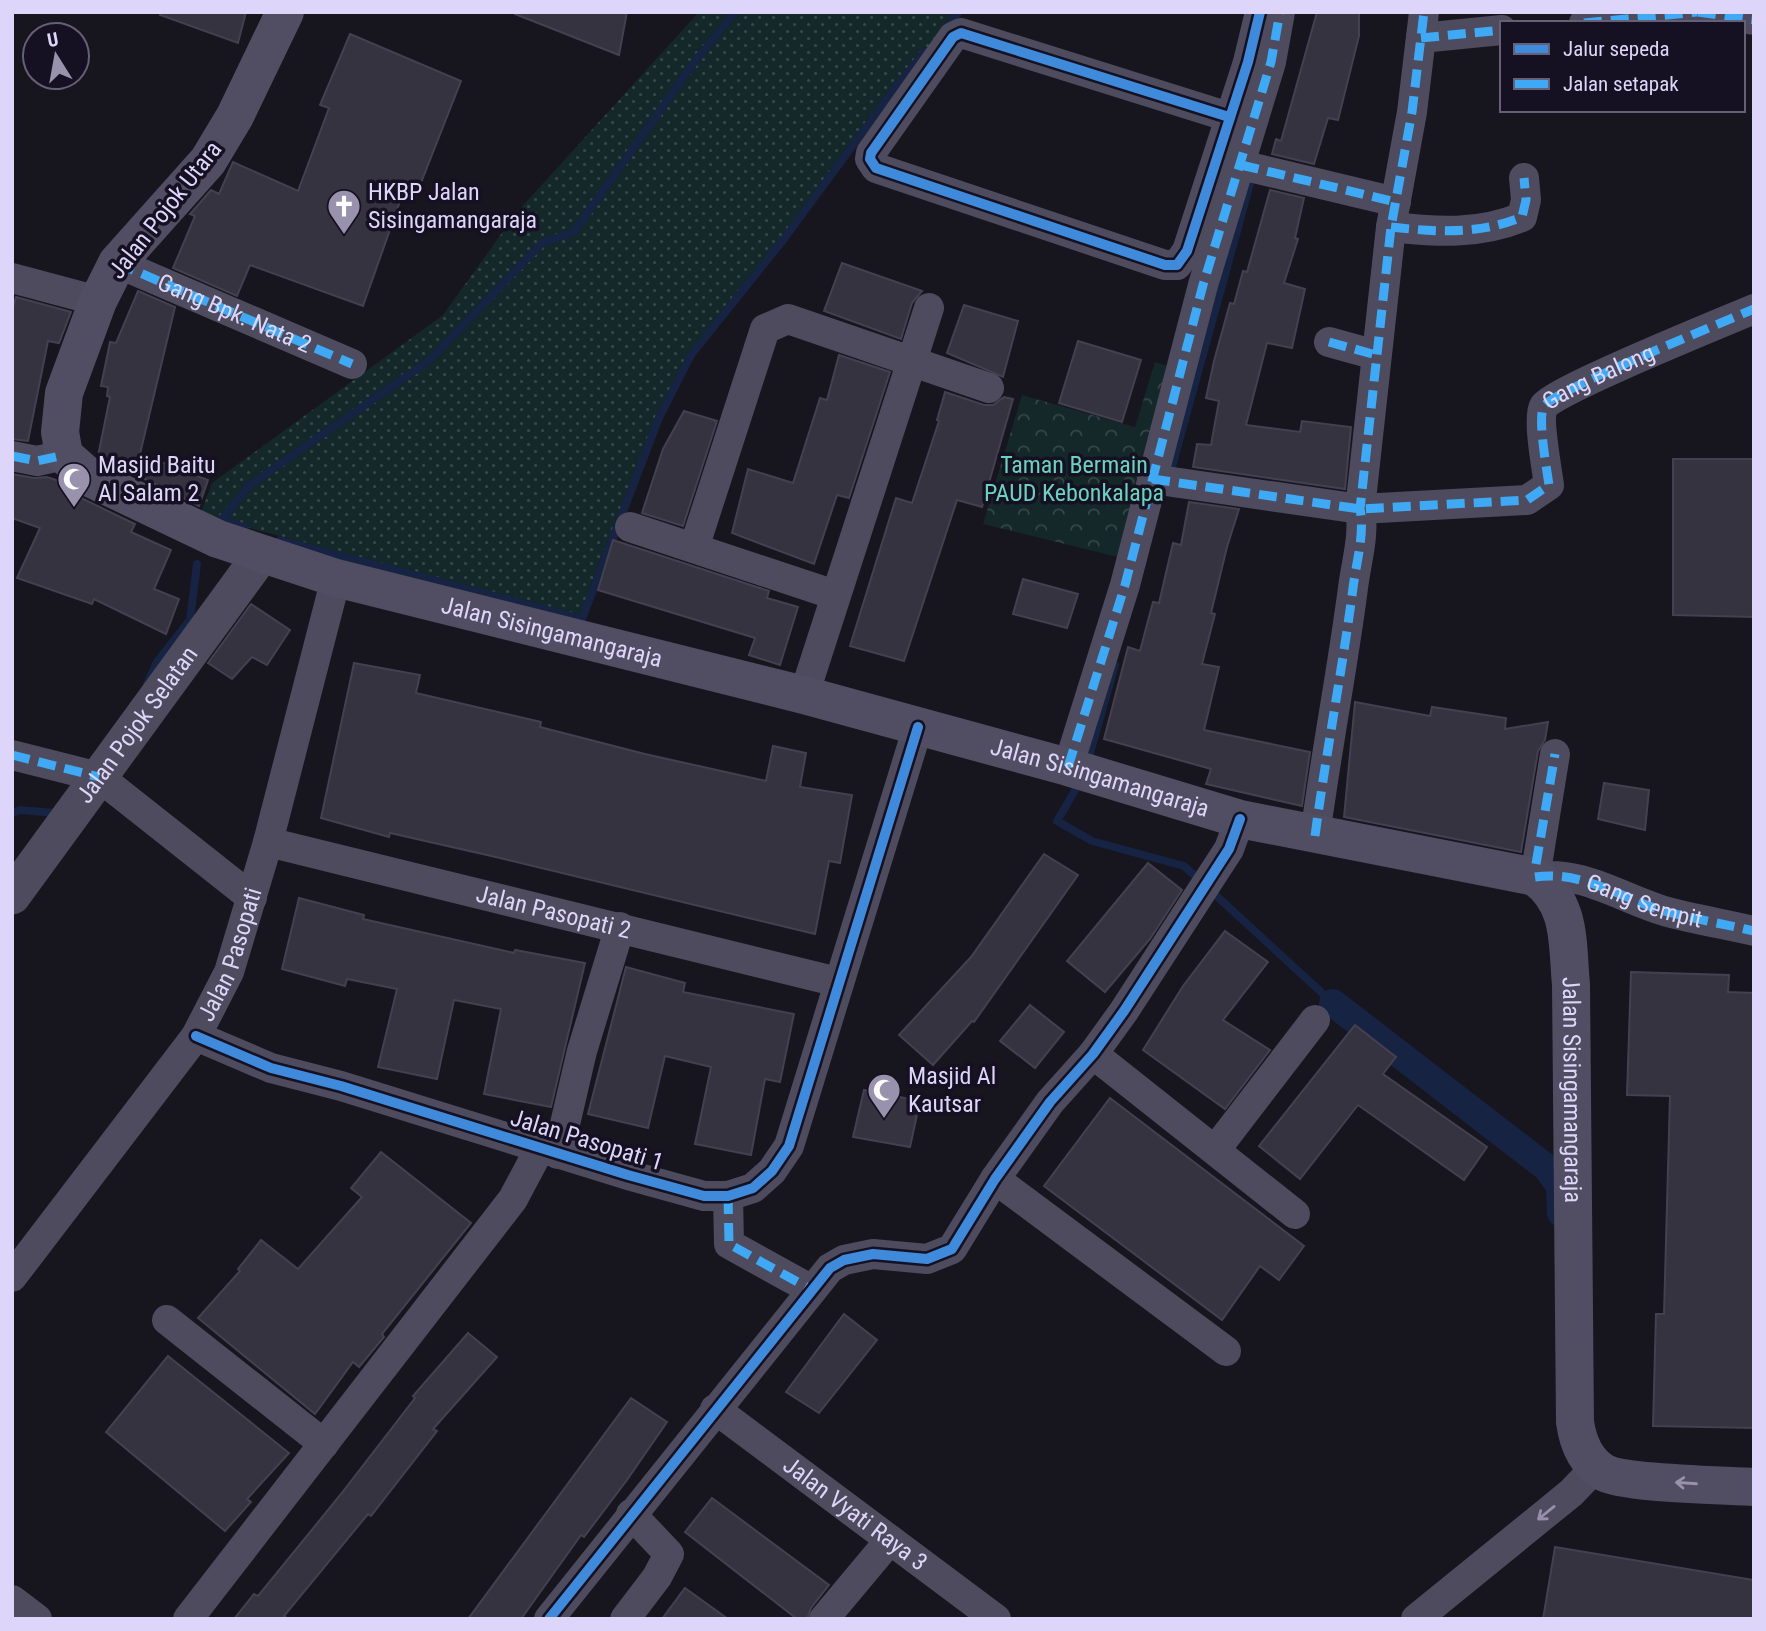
<svg xmlns="http://www.w3.org/2000/svg" width="1766" height="1631" viewBox="0 0 1766 1631" font-family="'Roboto Condensed',sans-serif">
	<style>
		.grass { fill: url(#grass-dots) }
		.park { fill: url(#park-crowns) }
		.lines { fill: none; stroke-linecap: round; stroke-linejoin: round }
		.stream { stroke: #162342; stroke-width: 8 }
		.canal { stroke: #162342; stroke-width: 28 }
		.building { fill: #363340; stroke: #444051; stroke-width: 2 }
		.minor { stroke: #4d4b5d; stroke-width: 30 }
		.tertiary { stroke: #4d4b5d; stroke-width: 37 }
		.secondary { stroke: #514e63; stroke-width: 38 }
		.quiet { stroke: #3fa9f5; stroke-width: 9; stroke-dasharray: 18 9; stroke-linecap: butt }
		.cycleway-casing { stroke: #151122; stroke-width: 15 }
		.cycleway { stroke: #408adc; stroke-width: 10 }
		.oneway { stroke: #9892ae }
		.oneway2 { stroke: #9690ac }
		.labels { text-anchor: middle; dominant-baseline: central; stroke-width: 7; stroke-linejoin: round; paint-order: stroke }
		.poi-label { font-size: 24px; fill: #ded6fa; stroke: #151122; text-anchor: start }
		.street-label { font-size: 24px; fill: #ded6fa; stroke: #151122 }
		.park-label { font-size: 24px; fill: #6bd1c1; stroke: #151122 }
	</style>
	<defs>
		<pattern id="grass-dots" width="8" height="8" patternUnits="userSpaceOnUse" patternTransform="scale(1.75)"><rect width="8" height="8" fill="#142729"/><path d="M2 2h.1M6 6h.1" fill="none" stroke="#364649" stroke-width="1.8" stroke-linecap="round"/></pattern>
		<pattern id="park-crowns" width="20" height="18" patternUnits="userSpaceOnUse" patternTransform="scale(1.75)"><rect width="20" height="18" fill="#142729"/><path d="M2 6a3 3 0 1 1 6 0M12 15a3 3 0 1 1 6 0" fill="none" stroke="#364649"/></pattern>
	</defs>
	<rect width="100%" height="100%" fill="#17151e"/>
	<!-- grass -->
	<polygon class="grass" points="699,12 959,12 897,84 784,239 691,355 659,418 582,616 200,515 212,483 443,315 517,212"/>
	<!-- park -->
	<polygon class="park" points="1155,362 1178,369 1126,559 983,524 1022,395 1135,427"/>
	<g class="lines">
		<!-- stream -->
		<g class="stream">
			<polyline points="945,29 959,12"/>
			<polyline points="1170,474 1253,173"/>
			<polyline points="222,519 245,528"/>
			<polyline points="221,520 250,485 430,360 542,243 574,232 693,64 735,12"/>
			<polyline points="280,540 582,619 659,418 691,355 784,239 898,84 925,52"/>
			<polyline points="147,684 157,662 190,620 197,564"/>
			<polyline points="1087,764 1115,665"/>
			<polyline points="1080,782 1057,821 1092,841 1184,866 1333,1003"/>
			<polyline points="12,813 20,810 55,813 58,808"/>
		</g>
		<!-- canal -->
		<polyline class="canal" points="1333,1003 1547,1168 1560,1186 1561,1213"/>
	</g>
	<!-- building -->
	<g class="building">
		<polygon points="161,12 246,12 238,43 160,15"/>
		<polygon points="515,12 627,12 619,55 515,14"/>
		<polygon points="1317,12 1359,12 1359,36 1338,120 1328,118 1314,164 1272,154 1276,139 1281,141"/>
		<polygon points="350,34 461,81 415,198 403,193 363,306 250,265 237,296 173,268 195,216 190,214 211,190 219,194 233,162 298,191 329,108 320,105"/>
		<polygon points="1270,190 1304,198 1295,238 1298,239 1284,283 1305,289 1292,348 1267,343 1246,425 1300,432 1302,421 1351,427 1345,489 1193,467 1197,444 1211,445 1219,401 1206,398 1214,361 1230,303 1234,304 1243,271 1247,272"/>
		<polygon points="842,263 922,291 912,303 901,339 824,311"/>
		<polygon points="138,291 175,307 140,454 208,480 199,506 98,456 110,397 107,396 108,387 101,386 110,342 116,343"/>
		<polygon points="16,297 71,312 59,343 48,341 28,441 12,439 12,311"/>
		<polygon points="964,305 1018,321 1003,377 947,353"/>
		<polygon points="1078,341 1141,360 1122,422 1059,403"/>
		<polygon points="839,355 890,372 849,498 837,495 814,564 732,533 748,469 793,483 820,398 827,400"/>
		<polygon points="945,392 984,405 993,405 1004,397 1013,399 982,507 957,500 904,661 850,646 896,498 912,503 939,421 937,420"/>
		<polygon points="684,411 717,421 683,526 642,513 663,449"/>
		<polygon points="1673,459 1754,459 1754,617 1673,615"/>
		<polygon points="12,474 34,478 47,477 62,482 81,498 135,524 131,532 171,550 154,589 179,599 166,634 94,599 92,604 17,578 40,528 12,518"/>
		<polygon points="1189,502 1239,509 1227,547 1211,613 1215,614 1202,664 1219,667 1204,730 1310,752 1302,806 1206,784 1211,769 1104,739 1128,647 1140,651 1153,602 1159,603 1173,543 1181,545"/>
		<polygon points="613,540 769,591 767,598 798,607 780,665 749,655 755,638 598,590"/>
		<polygon points="1023,579 1078,594 1067,628 1013,614"/>
		<polygon points="251,604 290,630 267,665 252,657 232,679 208,663"/>
		<polygon points="354,663 420,675 416,693 541,722 540,727 645,754 766,781 773,746 806,753 800,787 852,795 840,863 829,861 815,934 500,858 390,833 389,837 321,818"/>
		<polygon points="1355,702 1430,716 1432,707 1506,718 1505,729 1548,722 1545,740 1538,751 1521,852 1344,817"/>
		<polygon points="1604,783 1649,790 1645,830 1598,819"/>
		<polygon points="1044,854 1078,875 974,1022 972,1021 933,1065 899,1035 971,957"/>
		<polygon points="1148,863 1182,890 1150,939 1105,992 1067,961"/>
		<polygon points="299,898 364,915 363,919 514,953 515,950 585,963 551,1107 484,1094 501,1009 454,1000 437,1079 378,1067 397,989 347,979 345,986 282,969"/>
		<polygon points="1225,931 1268,962 1223,1020 1270,1050 1225,1109 1143,1050 1183,986"/>
		<polygon points="626,967 685,983 683,992 794,1014 780,1082 765,1079 751,1155 695,1144 711,1067 665,1056 648,1128 588,1114"/>
		<polygon points="1631,972 1729,975 1728,992 1754,993 1754,1428 1653,1426 1656,1314 1664,1314 1670,1096 1627,1095"/>
		<polygon points="1030,1005 1064,1032 1035,1068 1000,1041"/>
		<polygon points="1355,1025 1396,1057 1383,1074 1487,1147 1464,1180 1358,1105 1300,1179 1259,1146"/>
		<polygon points="864,1090 920,1101 910,1147 853,1137"/>
		<polygon points="1110,1098 1304,1246 1279,1280 1260,1266 1222,1320 1044,1186"/>
		<polygon points="381,1152 471,1223 382,1334 384,1337 359,1367 353,1362 315,1414 198,1318 240,1271 238,1269 261,1240 298,1269 362,1197 351,1188"/>
		<polygon points="844,1314 877,1340 819,1413 786,1392"/>
		<polygon points="468,1333 497,1357 433,1429 437,1431 371,1516 368,1514 284,1616 288,1619 234,1619 254,1594 258,1596 341,1494 415,1398 413,1396"/>
		<polygon points="168,1356 289,1453 247,1499 251,1502 225,1531 106,1432"/>
		<polygon points="631,1398 667,1422 627,1480 584,1537 581,1535 521,1619 468,1619"/>
		<polygon points="712,1498 829,1585 811,1608 807,1619 797,1619 685,1532"/>
		<polygon points="1555,1547 1754,1580 1754,1619 1543,1619"/>
		<polygon points="685,1588 728,1619 662,1619"/>
	</g>
	<g class="lines">
		<!-- minor -->
		<g class="minor">
			<polyline points="1698,12 1754,20"/>
			<polyline points="1584,23 1697,12"/>
			<polyline points="1421,38 1502,30"/>
			<polyline points="1229,117 961,33 953,37 871,153 870,159 876,168 1165,265 1177,265 1187,251 1248,62 1260,12"/>
			<polyline points="1241,165 1396,202"/>
			<path d="M1391 227C1436 232 1479 235 1522 217L1526 200 1524 178"/>
			<path id="s1" d="M117 263 352 364"/>
			<polyline points="12,278 98,301"/>
			<polyline points="1329,342 1376,355"/>
			<polyline points="12,456 37,461 64,455"/>
			<path d="M1152 479 1360 509 1527 500 1549 485C1547 470 1537 417 1544 406 1553 391 1726 321 1754 309"/>
			<polyline points="630,527 835,595"/>
			<polyline points="694,548 765,329 788,319 989,388"/>
			<polyline points="804,695 929,308"/>
			<path id="s2" d="M1555 754 1535 877C1582 870 1621 898 1664 911 1693 919 1724 924 1754 931"/>
			<polyline points="12,755 99,777 252,898"/>
			<polyline points="1068,767 1125,585 1203,285 1271,62 1280,12"/>
			<path d="M1315 836C1326 753 1342 672 1353 588 1356 563 1365 534 1360 509L1391 227 1412 112 1424 12"/>
			<path id="s3" d="M268 842 838 982"/>
			<polyline points="196,1036 271,1068 341,1086 628,1175 704,1196 728,1196 753,1188 772,1171 789,1146 918,727"/>
			<polyline points="1093,1054 1295,1214"/>
			<polyline points="1216,1149 1315,1020"/>
			<polyline points="558,1154 582,1051 620,927"/>
			<polyline points="995,1179 1226,1351"/>
			<polyline points="728,1196 729,1244 812,1290"/>
			<path id="s4" d="M12 1277 196 1036 229 972 268 842 336 578"/>
			<polyline points="167,1320 324,1444"/>
			<path id="s5" d="M715 1409 996 1619"/>
			<polyline points="12,1600 37,1619"/>
			<polyline points="188,1619 513,1199 540,1148"/>
			<polyline points="549,1619 830,1268 844,1260 873,1254 927,1259 952,1249 995,1179 1050,1102 1093,1054 1124,1011 1229,849 1240,819"/>
			<polyline points="625,1619 657,1577 669,1554 631,1514"/>
			<polyline points="824,1619 890,1540"/>
			<polyline points="1416,1619 1571,1493 1596,1467"/>
		</g>
		<!-- tertiary -->
		<path class="tertiary" id="s6" d="M12 896 261 555"/>
		<!-- secondary -->
		<path class="secondary" id="s7" d="M285 12 235 116 208 161 117 263 98 301 64 393 60 432 64 455 90 478 218 539 336 578 804 695 1068 767 1240 819 1535 877C1572 904 1567 943 1571 985L1575 1422C1578 1443 1585 1461 1603 1472 1623 1484 1725 1485 1754 1487"/>
		<!-- quiet -->
		<g class="quiet">
			<polyline points="1698,12 1754,20"/>
			<polyline points="1584,23 1697,12"/>
			<polyline points="1421,38 1502,30"/>
			<polyline points="1241,165 1396,202"/>
			<path d="M1391 227C1436 232 1479 235 1522 217L1526 200 1524 178"/>
			<polyline points="117,263 352,364"/>
			<polyline points="1329,342 1376,355"/>
			<polyline points="12,456 37,461 64,455"/>
			<path id="s8" d="M1152 479 1360 509 1527 500 1549 485C1547 470 1537 417 1544 406 1553 391 1726 321 1754 309"/>
			<polyline points="12,755 99,777"/>
			<polyline points="1068,767 1125,585 1203,285 1271,62 1280,12"/>
			<path d="M1315 836C1326 753 1342 672 1353 588 1356 563 1365 534 1360 509L1391 227 1412 112 1424 12"/>
			<polyline points="1536,864 1555,754"/>
			<path d="M1535 877C1582 870 1621 898 1664 911 1693 919 1724 924 1754 931"/>
			<polyline points="728,1196 729,1244 812,1290"/>
		</g>
		<defs>
			<g id="cycleway">
				<polyline points="1229,117 961,33 953,37 871,153 870,159 876,168 1165,265 1177,265 1187,251 1248,62 1260,12"/>
				<polyline points="196,1036 271,1068 341,1086 628,1175 704,1196 728,1196 753,1188 772,1171 789,1146 918,727"/>
				<polyline points="549,1619 830,1268 844,1260 873,1254 927,1259 952,1249 995,1179 1050,1102 1093,1054 1124,1011 1229,849 1240,819"/>
			</g>
		</defs>
		<!-- cycleway casing -->
		<use href="#cycleway" class="cycleway-casing"/>
		<!-- cycleway -->
		<use href="#cycleway" class="cycleway"/>
	</g>
	<!-- one-way arrows -->
	<defs><path id="oneway-shaft" d="M-6 0H5M1.5-3L5.5 0L1.5 3" fill="none" stroke-width="1.6" stroke-linecap="round" stroke-linejoin="round" transform="scale(1.75)"/></defs>
	<use class="oneway" href="#oneway-shaft" transform="translate(1686 1483) rotate(-176)"/>
	<use class="oneway2" href="#oneway-shaft" transform="translate(1546 1513) rotate(141)"/>
	<!-- icons -->
	<defs>
		<symbol id="church-pin" viewBox="-11 -11 22 30"><path d="M0 17L-7.5 6A9.5 9.5 0 1 1 7.5 6Z" fill="#9892ad" stroke="#151122"/><path d="M-1.2-6h2.4v3.5h3.3v2.4h-3.3V6h-2.4V-.1h-3.3v-2.4h3.3Z" fill="#fff"/></symbol>
		<symbol id="mosque-pin" viewBox="-11 -11 22 30"><path d="M0 17L-7.5 6A9.5 9.5 0 1 1 7.5 6Z" fill="#9892ad" stroke="#151122"/><path d="M3.5-4.9A6 6 0 1 0 3.5 4.9A5 5 0 1 1 3.5-4.9Z" fill="#fff"/></symbol>
	</defs>
	<g fill-rule="evenodd">
		<use href="#church-pin" x="325" y="187" width="38" height="52"/>
		<use href="#mosque-pin" x="55" y="460" width="38" height="52"/>
		<use href="#mosque-pin" x="865" y="1071" width="38" height="52"/>
	</g>
	<g class="labels">
		<!-- poi labels -->
		<g class="poi-label">
			<text x="368" y="192">HKBP Jalan<tspan x="368" dy="28">Sisingamangaraja</tspan></text>
			<text x="98" y="465">Masjid Baitu<tspan x="98" dy="28">Al Salam 2</tspan></text>
			<text x="908" y="1076">Masjid Al<tspan x="908" dy="28">Kautsar</tspan></text>
		</g>
		<!-- street labels -->
		<g class="street-label">
			<text transform="translate(165 210) rotate(-52)">Jalan Pojok Utara</text>
			<text stroke="none"><textPath href="#s1" startOffset="128">Gang Bpk. Nata 2</textPath></text>
			<text stroke="none"><textPath href="#s8" startOffset="546">Gang Balong</textPath></text>
			<text stroke="none"><textPath href="#s7" startOffset="1031">Jalan Sisingamangaraja</textPath></text>
			<text stroke="none"><textPath href="#s6" startOffset="212">Jalan Pojok Selatan</textPath></text>
			<text stroke="none"><textPath href="#s7" startOffset="1598">Jalan Sisingamangaraja</textPath></text>
			<text stroke="none"><textPath href="#s2" startOffset="238">Gang Sempit</textPath></text>
			<text stroke="none"><textPath href="#s3" startOffset="294">Jalan Pasopati 2</textPath></text>
			<text stroke="none"><textPath href="#s4" startOffset="392">Jalan Pasopati</textPath></text>
			<text stroke="none"><textPath href="#s7" startOffset="2268">Jalan Sisingamangaraja</textPath></text>
			<text transform="translate(587 1140) rotate(17)">Jalan Pasopati 1</text>
			<text stroke="none"><textPath href="#s5" startOffset="175">Jalan Vyati Raya 3</textPath></text>
		</g>
		<!-- park labels -->
		<g class="park-label">
			<text x="1074" y="465">Taman Bermain<tspan x="1074" dy="28">PAUD Kebonkalapa</tspan></text>
		</g>
	</g>
	<!-- border -->
	<rect width="1766" height="1631" fill="none" stroke="#ded6fa" stroke-width="28"/>
	<!-- legend -->
	<rect x="1500" y="21" width="245" height="91" fill="#151122" stroke="#656078" stroke-width="2"/>
	<rect x="1514" y="44" width="35" height="10" fill="#408adc" stroke="#656078" stroke-width="2"/>
	<text x="1563" y="56" font-size="21" fill="#ded6fa">Jalur sepeda</text>
	<rect x="1514" y="79" width="35" height="10" fill="#3fa9f5" stroke="#656078" stroke-width="2"/>
	<text x="1563" y="91" font-size="21" fill="#ded6fa">Jalan setapak</text>
	<!-- north arrow -->
	<g transform="translate(56 56) rotate(349)"><circle r="33" fill="#151122" stroke="#656078" stroke-width="2"/>
	<path d="M0-5L12 26L0 18L-12 26Z" fill="#9892ad"/>
	<text y="-10" font-size="19" font-weight="bold" text-anchor="middle" fill="#ded6fa">U</text>
	</g>
</svg>
